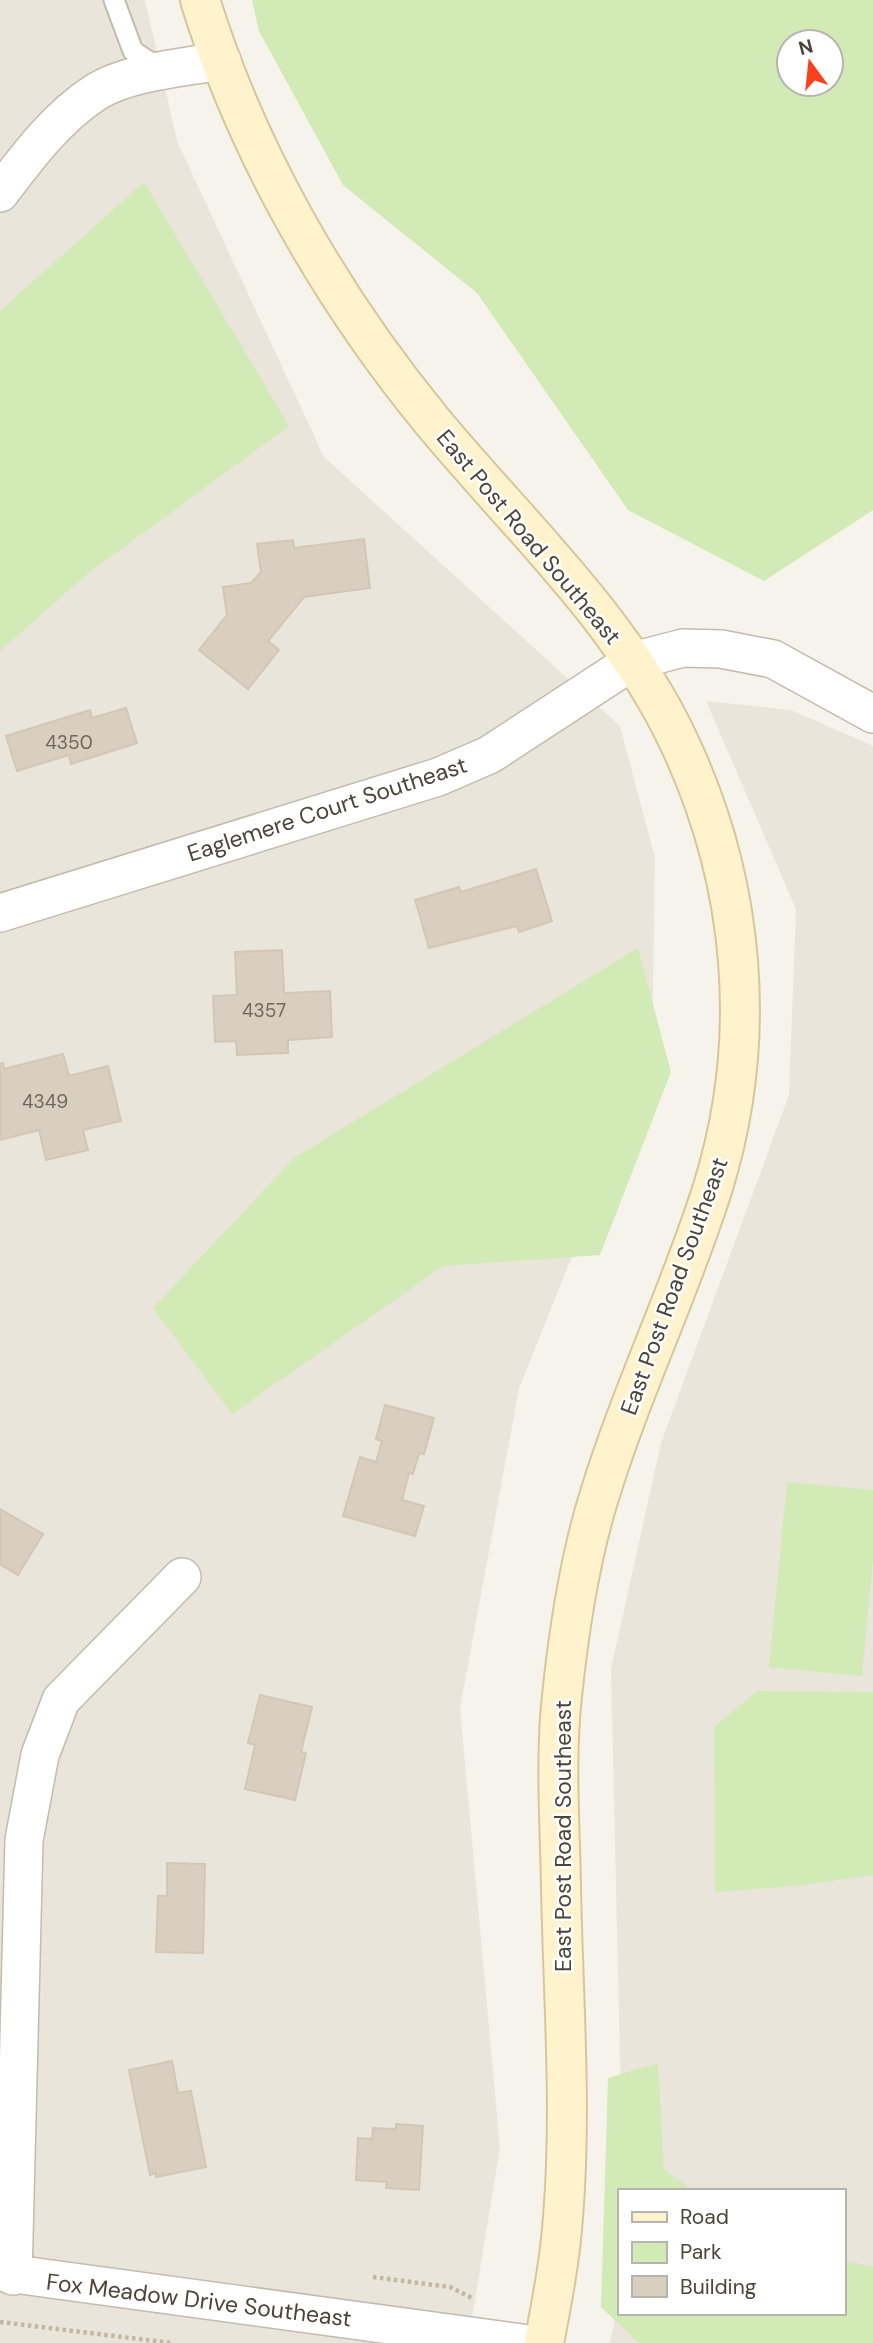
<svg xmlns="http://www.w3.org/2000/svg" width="873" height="2343" viewBox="0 0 873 2343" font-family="'DM Sans',sans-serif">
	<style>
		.residential { fill: #eae5da }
		.green { fill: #d2eab5; fill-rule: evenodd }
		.building { fill: #d8cfc1; stroke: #d3c7b4; stroke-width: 2 }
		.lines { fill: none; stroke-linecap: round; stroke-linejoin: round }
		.lane-casing { stroke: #c2bbae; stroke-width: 23 }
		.street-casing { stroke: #c2bbae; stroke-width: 40 }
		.secondary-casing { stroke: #d6c79b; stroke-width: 42 }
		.path { stroke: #c4b79f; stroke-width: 4.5; stroke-dasharray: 3.5 3.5; stroke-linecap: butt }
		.lane { stroke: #fff; stroke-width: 19 }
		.street { stroke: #fff; stroke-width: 37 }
		.secondary { stroke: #fff3cd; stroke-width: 38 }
		.labels { text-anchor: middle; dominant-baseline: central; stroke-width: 5; stroke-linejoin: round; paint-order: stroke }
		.number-label { font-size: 19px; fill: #6e675b }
		.street-label { font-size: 23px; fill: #4b4439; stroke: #fff }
	</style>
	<rect width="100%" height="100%" fill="#f6f3ec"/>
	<!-- residential -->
	<g class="residential">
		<polygon points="0,0 145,0 177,141 324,457 620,726 655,858 652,1056 519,1389 460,1708 500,2148 468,2343 0,2343"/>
		<polygon points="706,701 791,710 873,746 873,2343 610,2343 619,2300 619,2313 843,2313 843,2191 623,2191 611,1669 661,1443 789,1095 796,909"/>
	</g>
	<!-- green -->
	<g class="green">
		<path d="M252 0H873V510L764 581 628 510 477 293 343 185 259 31ZM831 42V84H789V42Z"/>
		<polygon points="144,182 289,426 87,574 0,651 0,311"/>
		<polygon points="638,948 671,1072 600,1255 443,1266 232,1414 153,1308 294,1158"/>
		<polygon points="787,1482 873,1490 873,1558 862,1676 769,1667"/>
		<polygon points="757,1691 873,1692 873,1875 795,1886 715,1892 714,1727"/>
		<polygon points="658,2063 664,2170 693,2191 619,2191 619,2313 843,2313 843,2260 873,2267 873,2343 639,2343 601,2307 608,2078"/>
	</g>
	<!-- building -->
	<g class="building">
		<polygon points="364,539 370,588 304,597 268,641 279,650 248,689 199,650 227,615 223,587 251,583 261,572 257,544 293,540 294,548"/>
		<polygon points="126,708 137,743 71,764 69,755 17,771 6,736 90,710 92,718"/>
		<polygon points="536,869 552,921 519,932 517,926 429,948 415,900 459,887 461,892"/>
		<polygon points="282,950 284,993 330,991 332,1037 288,1040 288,1053 237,1055 236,1041 215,1042 213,996 237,995 235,952"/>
		<polygon points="63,1054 69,1076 108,1066 121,1121 83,1130 88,1150 46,1160 39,1130 0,1140 0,1064 3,1063 4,1069"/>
		<polygon points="385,1405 434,1418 424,1454 419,1453 413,1474 409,1473 402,1500 424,1506 415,1536 343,1516 360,1457 376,1462 382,1441 376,1439"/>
		<polygon points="0,1509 43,1534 18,1575 0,1564"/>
		<polygon points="260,1695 312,1707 301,1752 306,1753 295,1800 245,1789 255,1745 248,1743"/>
		<polygon points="167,1863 205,1864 203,1953 156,1952 158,1896 167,1896"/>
		<polygon points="172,2061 178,2093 191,2091 206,2167 156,2177 156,2173 150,2175 129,2070"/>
		<polygon points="396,2124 423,2126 419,2190 386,2188 387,2182 356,2180 358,2138 372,2139 373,2128 396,2129"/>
	</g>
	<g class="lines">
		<defs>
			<polyline id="lane" points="114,0 133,51 162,70"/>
			<g id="street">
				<path d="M0 193C28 156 56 118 96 92 128 72 185 67 222 61"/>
				<polyline points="0,913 438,777 489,755 633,661 683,648 721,649 773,659 873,714"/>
				<polyline points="0,2272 522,2343"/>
				<polyline points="13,2276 24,1840 40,1755 61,1700 182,1577"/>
			</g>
			<path id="secondary" d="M200 0C247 152 331 298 432 421 517 524 621 618 679 742 745 882 759 1038 713 1187 680 1292 631 1392 599 1497 579 1561 569 1629 562 1696 555 1759 560 1824 561 1887 563 1996 572 2108 563 2217 560 2260 552 2301 544 2343"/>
		</defs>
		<!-- lane casing -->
		<use href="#lane" class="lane-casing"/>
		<!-- street casing -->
		<use href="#street" class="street-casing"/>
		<!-- secondary casing -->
		<use href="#secondary" class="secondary-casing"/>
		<!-- path -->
		<g class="path">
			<polyline points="373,2277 450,2287 474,2299"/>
			<polyline points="0,2322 172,2343"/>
		</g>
		<!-- lane -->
		<use href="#lane" class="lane"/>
		<!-- street -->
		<use href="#street" class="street"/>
		<!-- secondary -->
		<use href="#secondary" class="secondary"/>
	</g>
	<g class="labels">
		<!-- number labels -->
		<g class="number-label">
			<text x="69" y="742">4350</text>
			<text x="264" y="1010">4357</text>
			<text x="45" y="1101">4349</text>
		</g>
		<!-- street labels -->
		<g class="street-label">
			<text transform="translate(529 537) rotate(50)">East Post Road Southeast</text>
			<text transform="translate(327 809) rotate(-18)">Eaglemere Court Southeast</text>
			<text transform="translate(674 1286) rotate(-70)">East Post Road Southeast</text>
			<text transform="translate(563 1836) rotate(-90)">East Post Road Southeast</text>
			<text transform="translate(199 2300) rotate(7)">Fox Meadow Drive Southeast</text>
		</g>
	</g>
	<!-- legend -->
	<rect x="618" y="2189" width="228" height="126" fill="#ffffff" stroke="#b7b4b0" stroke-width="2"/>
	<rect x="632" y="2212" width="35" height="10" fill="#fff3cd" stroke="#b7b4b0" stroke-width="2"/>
	<text x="680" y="2224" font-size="21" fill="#4b4439">Road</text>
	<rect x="632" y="2242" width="35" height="21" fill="#d2eab5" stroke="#b7b4b0" stroke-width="2"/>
	<text x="680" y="2259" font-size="21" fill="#4b4439">Park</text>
	<rect x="632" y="2276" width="35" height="21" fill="#d8cfc1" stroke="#b7b4b0" stroke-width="2"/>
	<text x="680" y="2294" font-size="21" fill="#4b4439">Building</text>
	<!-- north arrow -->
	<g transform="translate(810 63) rotate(345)"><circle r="33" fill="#ffffff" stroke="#b7b4b0" stroke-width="2"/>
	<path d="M0-5L12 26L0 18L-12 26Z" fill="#fc3f1d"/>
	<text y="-10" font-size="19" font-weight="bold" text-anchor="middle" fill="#4b4439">N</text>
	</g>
</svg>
